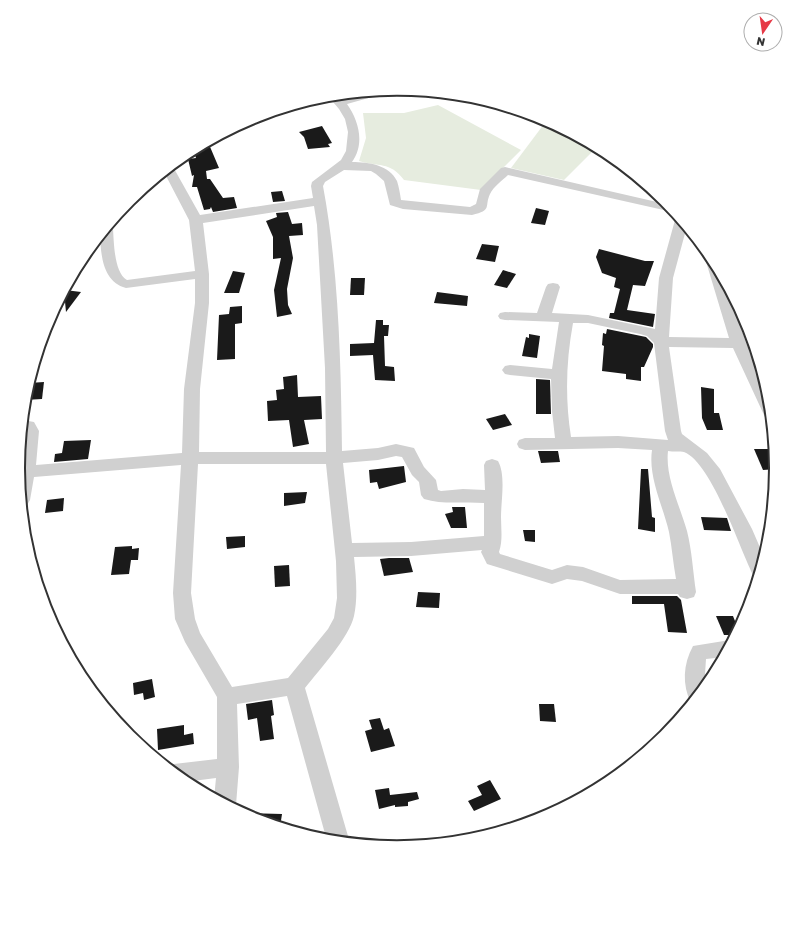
<svg xmlns="http://www.w3.org/2000/svg" width="795" height="937" viewBox="0 0 795 937" font-family="'Golos Text',sans-serif">
	<style>
		.green { fill: #e6ecdf }
		.building { fill: #1a1a1a }
		.lines { fill: none; stroke-linecap: round; stroke-linejoin: round }
		.street { fill: #d0d0d0; fill-rule: evenodd }
		.rim { fill: none; stroke: #333; stroke-width: 2 }
	</style>
	<rect width="100%" height="100%" fill="#fff"/>
	<!-- green -->
	<g class="green">
		<path d="M438 105 521 150 481 190 404 180C390 161 378 167 359 161L366 138 363 113H404Z"/>
		<polygon points="547,120 597,147 564,180 511,168"/>
	</g>
	<!-- building -->
	<g class="building">
		<polygon points="322,126 332,143 328,144 330,147 308,149 304,137 299,132"/>
		<polygon points="208,142 219,168 206,171 207,179 210,179 223,198 234,197 237,208 213,212 211,207 210,209 204,210 197,187 192,187 194,175 192,176 188,159 196,158 193,150"/>
		<polygon points="282,191 285,201 273,202 271,192"/>
		<polygon points="536,208 549,211 545,225 531,223"/>
		<polygon points="288,212 292,224 302,223 303,235 289,236 293,258 287,289 288,305 292,314 277,317 274,290 281,258 273,259 273,237 266,221 277,217 276,213"/>
		<polygon points="482,244 499,246 495,262 476,259"/>
		<polygon points="599,249 645,261 654,261 645,286 633,285 627,310 655,314 653,327 609,318 610,313 614,313 620,289 614,287 616,278 602,273 596,257"/>
		<polygon points="503,270 516,274 507,288 494,285"/>
		<polygon points="233,271 245,273 239,293 224,293"/>
		<polygon points="351,278 365,278 364,295 350,295"/>
		<polygon points="65,290 81,292 66,312 64,291"/>
		<polygon points="437,292 468,296 467,306 434,303"/>
		<polygon points="242,306 242,323 235,324 235,359 217,360 219,315 229,314 230,307"/>
		<polygon points="376,320 383,320 383,325 389,325 388,336 384,336 385,366 394,367 395,381 375,380 373,355 350,356 350,344 374,343"/>
		<polygon points="607,329 646,337 653,344 653,347 644,367 641,367 641,381 626,379 626,374 602,371 604,346 602,345 603,333 606,334"/>
		<polygon points="529,334 540,336 537,358 522,356 526,337 529,338"/>
		<polygon points="297,375 298,397 321,396 322,419 304,420 309,444 293,447 289,420 268,421 267,401 277,400 276,390 284,389 283,377"/>
		<polygon points="536,379 550,380 551,414 536,414"/>
		<polygon points="44,382 42,399 25,400 29,383"/>
		<polygon points="701,387 714,389 714,413 719,413 723,430 707,430 702,418"/>
		<polygon points="505,414 512,425 493,430 486,419"/>
		<polygon points="91,440 88,459 54,462 55,454 62,453 64,441"/>
		<polygon points="754,449 775,449 777,469 763,470"/>
		<polygon points="538,451 558,451 560,462 541,463"/>
		<polygon points="404,466 406,482 379,489 377,482 370,483 369,470"/>
		<polygon points="641,469 648,469 652,517 655,518 655,532 638,529"/>
		<polygon points="307,492 305,503 284,506 284,493"/>
		<polygon points="64,498 63,511 45,513 47,500"/>
		<polygon points="452,507 465,507 467,528 451,528 445,514 453,512"/>
		<polygon points="701,517 727,518 731,531 704,530"/>
		<polygon points="523,530 535,530 535,542 525,541"/>
		<polygon points="245,536 245,547 227,549 226,537"/>
		<polygon points="132,546 132,549 139,548 138,560 131,560 129,574 111,575 115,547"/>
		<polygon points="389,558 409,558 413,572 384,576 380,559"/>
		<polygon points="289,565 290,586 275,587 274,566"/>
		<polygon points="418,592 440,593 439,608 416,607"/>
		<polygon points="632,596 677,596 681,600 687,633 668,632 664,604 632,604"/>
		<polygon points="716,616 733,616 739,631 737,635 724,635"/>
		<polygon points="152,679 155,697 144,700 143,693 134,695 133,683"/>
		<polygon points="272,700 274,715 271,716 274,739 260,741 257,718 248,720 246,704"/>
		<polygon points="539,704 554,704 556,722 540,721"/>
		<polygon points="380,718 384,730 389,728 395,746 371,752 365,731 372,729 369,720"/>
		<polygon points="184,725 184,735 193,733 194,744 158,750 157,729"/>
		<polygon points="490,780 501,799 474,811 468,801 482,795 477,786"/>
		<polygon points="389,788 390,795 417,792 419,799 408,802 408,806 395,807 395,805 379,809 375,790"/>
		<polygon points="244,813 282,814 280,827 252,819"/>
	</g>
	<g class="lines">
		<!-- street -->
		<g class="street">
			<path d="M391 90 390 92 347 104C359 121 365 144 352 162 369 162 389 165 397 181 399 187 400 194 401 200L470 207 476 204 480 189 501 168 505 167 670 205 677 213 508 175C503 180 493 187 490 194 484 207 493 210 472 215L403 209 390 205 384 181 376 174 371 171 344 170 325 182 323 186C339 272 341 364 342 451L378 448 396 444 414 448 424 467 436 480 438 490 441 491 463 489 485 490 484 465 486 461 492 459 498 461C506 475 501 501 501 517 501 529 503 540 499 552L500 554 552 570 567 565 583 567 620 580 676 579C673 563 672 547 669 532 663 506 648 477 652 450L618 448 525 450 519 448 517 444 519 440 525 438H555L552 411 551 379 510 375 505 374 502 370 505 366 510 365 552 369 559 322 505 320 500 319 498 316 500 313 505 312 537 313 546 287 548 284 553 283 558 284 560 287 552 313 588 315 655 329 659 278 675 220 679 217 687 226 673 278 669 337 729 338 704 255 708 252 713 258 727 283 746 343 769 391 772 420 766 419 764 415 733 348 669 347 681 431 682 434 707 453 720 469 752 529 765 559 759 579 754 577C740 550 712 463 684 452 680 451 673 452 668 451 665 477 680 506 687 531 692 551 693 572 696 592L694 597 687 599 680 597 678 594H620L582 581 567 579 552 584 487 564 481 552 482 550 411 556 354 557C356 577 358 597 354 616 349 638 319 670 305 688L350 843 327 841 287 696 237 704 239 767 236 805 234 809 214 799 216 778 185 782 166 767 174 764 217 759V697L185 642 175 619 173 593 181 465 34 477 30 500 27 505 22 506 18 472 23 420 34 422 39 431 36 465 182 453 184 389 195 303V279L126 288C103 282 101 256 100 236L108 226 113 229C114 242 114 273 127 280L195 271 189 220 164 172 172 165 200 215 313 198 311 186 312 182 341 160 346 151 348 132 345 119 339 109 328 96 339 95 343 99 366 92ZM314 206 317 225 325 368 326 452H199L200 389 209 303V274L203 223ZM573 323H588L640 334 647 336 654 343 665 431 668 440 618 436 571 437C565 399 566 361 573 323ZM396 456 402 457 412 475 419 482 421 495 424 499C443 505 464 501 484 503V536L411 542 352 543 343 463 378 460ZM198 464H326L336 561 337 598 334 618 328 629 288 678 232 687 200 633 195 619 191 593Z"/>
			<path d="M730 640 734 641 725 657 706 659 705 674 706 688 693 704 691 703C682 685 683 664 693 646Z"/>
		</g>
	</g>
	<!-- crop -->
	<path d="M0 0H795V937H0ZM25 468a372 372 0 1 1 744 0a372 372 0 1 1-744 0Z" fill="#fff" fill-rule="evenodd"/>
	<path class="rim" d="M25 468a372 372 0 1 1 744 0a372 372 0 1 1-744 0Z"/>
	<!-- north arrow -->
	<g transform="translate(763 32) rotate(193)"><circle r="19" fill="#ffffff" stroke="#adadad"/>
	<path d="M0-3L7 15L0 10L-7 15Z" fill="#e63946"/>
	<text y="-6" font-size="11" font-weight="bold" text-anchor="middle" fill="#333333">N</text>
	</g>
</svg>
